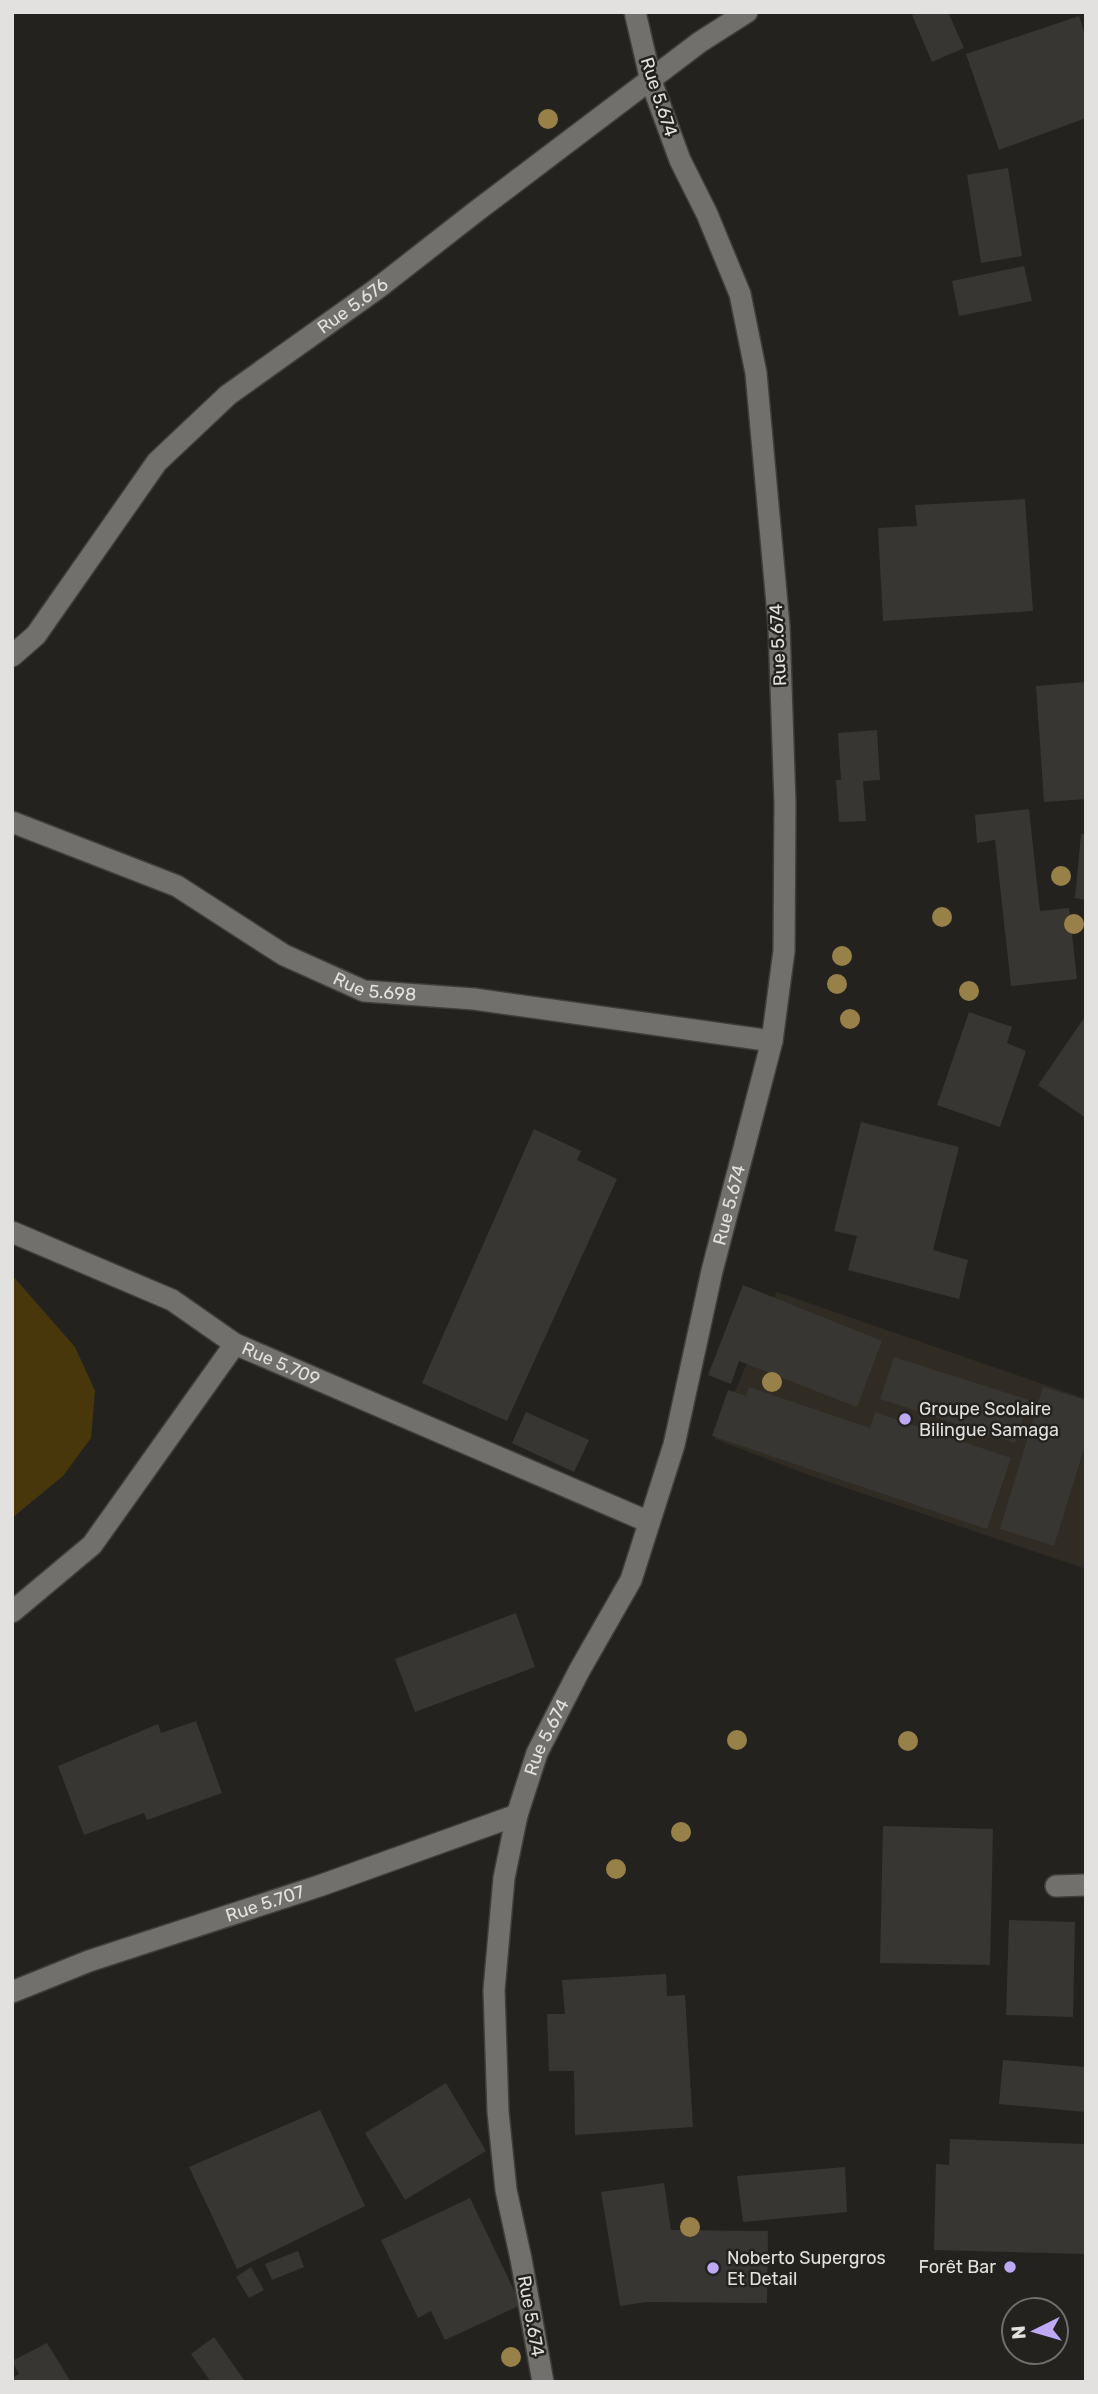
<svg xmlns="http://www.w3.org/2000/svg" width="1098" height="2394" viewBox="0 0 1098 2394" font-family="Rubik,sans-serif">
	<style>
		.built { fill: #302c24 }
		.green { fill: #48370a }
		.building { fill: #373633 }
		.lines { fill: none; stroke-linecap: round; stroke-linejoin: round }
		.minor-casing { stroke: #3f3e3c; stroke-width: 24 }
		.minor { stroke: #71706d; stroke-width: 21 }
		.tree { fill: #988149 }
		.poi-dot { fill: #bea9f5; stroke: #23221f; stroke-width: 2.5 }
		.labels { text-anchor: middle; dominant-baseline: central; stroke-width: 5; stroke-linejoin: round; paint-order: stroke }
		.street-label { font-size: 18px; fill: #e2e1df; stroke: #23221f }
		.poi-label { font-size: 18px; fill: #e2e1df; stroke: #23221f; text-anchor: start }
	</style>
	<rect width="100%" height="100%" fill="#23221f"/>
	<!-- built -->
	<polygon class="built" points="777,1292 1086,1399 1086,1569 814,1477 715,1439"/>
	<!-- green -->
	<polygon class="green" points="12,1275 75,1347 95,1391 91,1438 63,1476 12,1518"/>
	<!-- building -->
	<g class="building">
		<polygon points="918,12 948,12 964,48 932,62 912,15"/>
		<polygon points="1079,16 1086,38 1086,118 999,150 966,54"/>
		<polygon points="1008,168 1022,256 981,263 967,175"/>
		<polygon points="1024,266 1032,301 959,316 952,281"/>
		<polygon points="1025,499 1033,611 883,621 878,528 917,526 915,505"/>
		<polygon points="1086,682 1086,799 1044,802 1036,686"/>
		<polygon points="877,730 880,780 863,781 866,821 839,822 836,780 841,780 838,733"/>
		<polygon points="1029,809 1040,911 1069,908 1077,979 1011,986 995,840 977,843 975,815"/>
		<polygon points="1081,834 1086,834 1086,900 1075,898"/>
		<polygon points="969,1012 1012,1027 1007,1043 1026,1051 1000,1127 937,1105"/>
		<polygon points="1086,1015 1086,1118 1038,1085"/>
		<polygon points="861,1122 959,1147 933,1250 968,1260 959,1299 848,1270 857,1236 834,1231"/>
		<polygon points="534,1129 581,1151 577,1160 617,1179 507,1421 422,1383"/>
		<polygon points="743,1285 882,1341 857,1407 739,1361 731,1384 708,1375"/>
		<polygon points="894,1357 1029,1400 1015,1443 880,1399"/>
		<polygon points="749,1387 870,1428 875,1412 1011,1458 987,1529 712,1436 728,1390 746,1396"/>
		<polygon points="1043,1387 1086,1400 1086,1442 1054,1546 1000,1529"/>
		<polygon points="526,1412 589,1440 574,1472 512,1443"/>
		<polygon points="516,1613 535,1667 415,1712 395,1659"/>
		<polygon points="196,1721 222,1793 147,1820 144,1813 84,1835 58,1766 158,1724 161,1733"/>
		<polygon points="883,1826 993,1829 990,1965 880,1963"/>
		<polygon points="1009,1920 1075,1922 1073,2017 1006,2015"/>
		<polygon points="666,1974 667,1996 685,1995 693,2127 575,2135 574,2071 549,2071 547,2014 565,2014 562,1980"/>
		<polygon points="1003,2060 1086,2067 1086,2112 999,2104"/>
		<polygon points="446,2083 486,2151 405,2200 365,2133"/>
		<polygon points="320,2110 365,2206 237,2269 189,2167"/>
		<polygon points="950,2139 1086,2144 1086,2254 934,2250 936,2164 949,2165"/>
		<polygon points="845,2167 847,2212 743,2222 737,2176"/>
		<polygon points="664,2183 671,2230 768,2231 767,2303 646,2302 620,2306 601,2192"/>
		<polygon points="470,2198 521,2305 445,2340 431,2311 418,2318 381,2240"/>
		<polygon points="298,2251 304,2267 272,2280 265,2264"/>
		<polygon points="251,2267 264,2290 249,2298 236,2277"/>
		<polygon points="214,2337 244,2380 241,2382 211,2382 191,2354"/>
		<polygon points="47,2343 71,2382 12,2382 12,2378 19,2374 12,2361"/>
	</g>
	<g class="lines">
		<defs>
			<g id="minor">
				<path id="s1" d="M12 656 36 635 157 462 228 395 378 288 474 213 700 42 747 12"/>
				<path id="s2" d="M12 822 177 886 284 955 364 991 474 999 772 1041"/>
				<polyline points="12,1232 172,1300 235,1344"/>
				<path id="s3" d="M12 1612 92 1545 235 1344 649 1522"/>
				<polyline points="1056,1886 1086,1885"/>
				<path id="s4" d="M12 1992 89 1961 319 1886 517 1815"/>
				<path id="s5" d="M543 2382 521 2259 506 2190 498 2112 494 1990 504 1878 517 1815 537 1753 579 1671 631 1580 674 1445 712 1271 772 1041 784 951 785 804 779 626 756 373 740 294 707 214 680 160 651 81 635 12"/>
			</g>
		</defs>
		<!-- minor casing -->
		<use href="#minor" class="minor-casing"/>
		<!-- minor -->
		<use href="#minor" class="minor"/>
	</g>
	<!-- trees -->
	<g class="tree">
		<circle cx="548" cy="119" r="10"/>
		<circle cx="1061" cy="876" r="10"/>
		<circle cx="942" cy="917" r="10"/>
		<circle cx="1074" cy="924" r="10"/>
		<circle cx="842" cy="956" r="10"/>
		<circle cx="837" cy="984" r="10"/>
		<circle cx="969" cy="991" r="10"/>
		<circle cx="850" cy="1019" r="10"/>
		<circle cx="772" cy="1382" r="10"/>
		<circle cx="737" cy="1740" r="10"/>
		<circle cx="908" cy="1741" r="10"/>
		<circle cx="681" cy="1832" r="10"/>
		<circle cx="616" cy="1869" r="10"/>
		<circle cx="690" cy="2227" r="10"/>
		<circle cx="511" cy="2357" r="10"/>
	</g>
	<!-- markers -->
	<g class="poi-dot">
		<circle cx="905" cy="1419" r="7"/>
		<circle cx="1010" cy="2267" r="7"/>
		<circle cx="713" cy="2268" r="7"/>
	</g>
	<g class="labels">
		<!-- street labels -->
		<g class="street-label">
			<text transform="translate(659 97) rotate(72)">Rue 5.674</text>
			<text stroke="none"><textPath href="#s1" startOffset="494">Rue 5.676</textPath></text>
			<text transform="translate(778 645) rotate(-93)">Rue 5.674</text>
			<text stroke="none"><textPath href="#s2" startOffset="402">Rue 5.698</textPath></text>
			<text stroke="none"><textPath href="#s5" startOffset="1223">Rue 5.674</textPath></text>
			<text stroke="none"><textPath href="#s3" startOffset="401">Rue 5.709</textPath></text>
			<text stroke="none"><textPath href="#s5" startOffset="656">Rue 5.674</textPath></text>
			<text stroke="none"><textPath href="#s4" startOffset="268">Rue 5.707</textPath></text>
			<text transform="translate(531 2316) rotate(80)">Rue 5.674</text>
		</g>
		<!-- poi labels -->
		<g class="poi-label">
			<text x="919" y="1409">Groupe Scolaire<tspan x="919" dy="21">Bilingue Samaga</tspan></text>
			<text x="727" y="2258">Noberto Supergros<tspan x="727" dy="21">Et Detail</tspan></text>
			<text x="996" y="2267" text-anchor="end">Forêt Bar</text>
		</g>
	</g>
	<!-- border -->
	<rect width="1098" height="2394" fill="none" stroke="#e2e1df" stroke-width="28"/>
	<!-- north arrow -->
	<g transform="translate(1035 2331) rotate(265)"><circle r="33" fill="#23221f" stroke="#6f6e6c" stroke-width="2"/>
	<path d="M0-5L12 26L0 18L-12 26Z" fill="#bea9f5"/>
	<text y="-10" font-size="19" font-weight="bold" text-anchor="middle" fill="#e2e1df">N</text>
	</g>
</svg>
